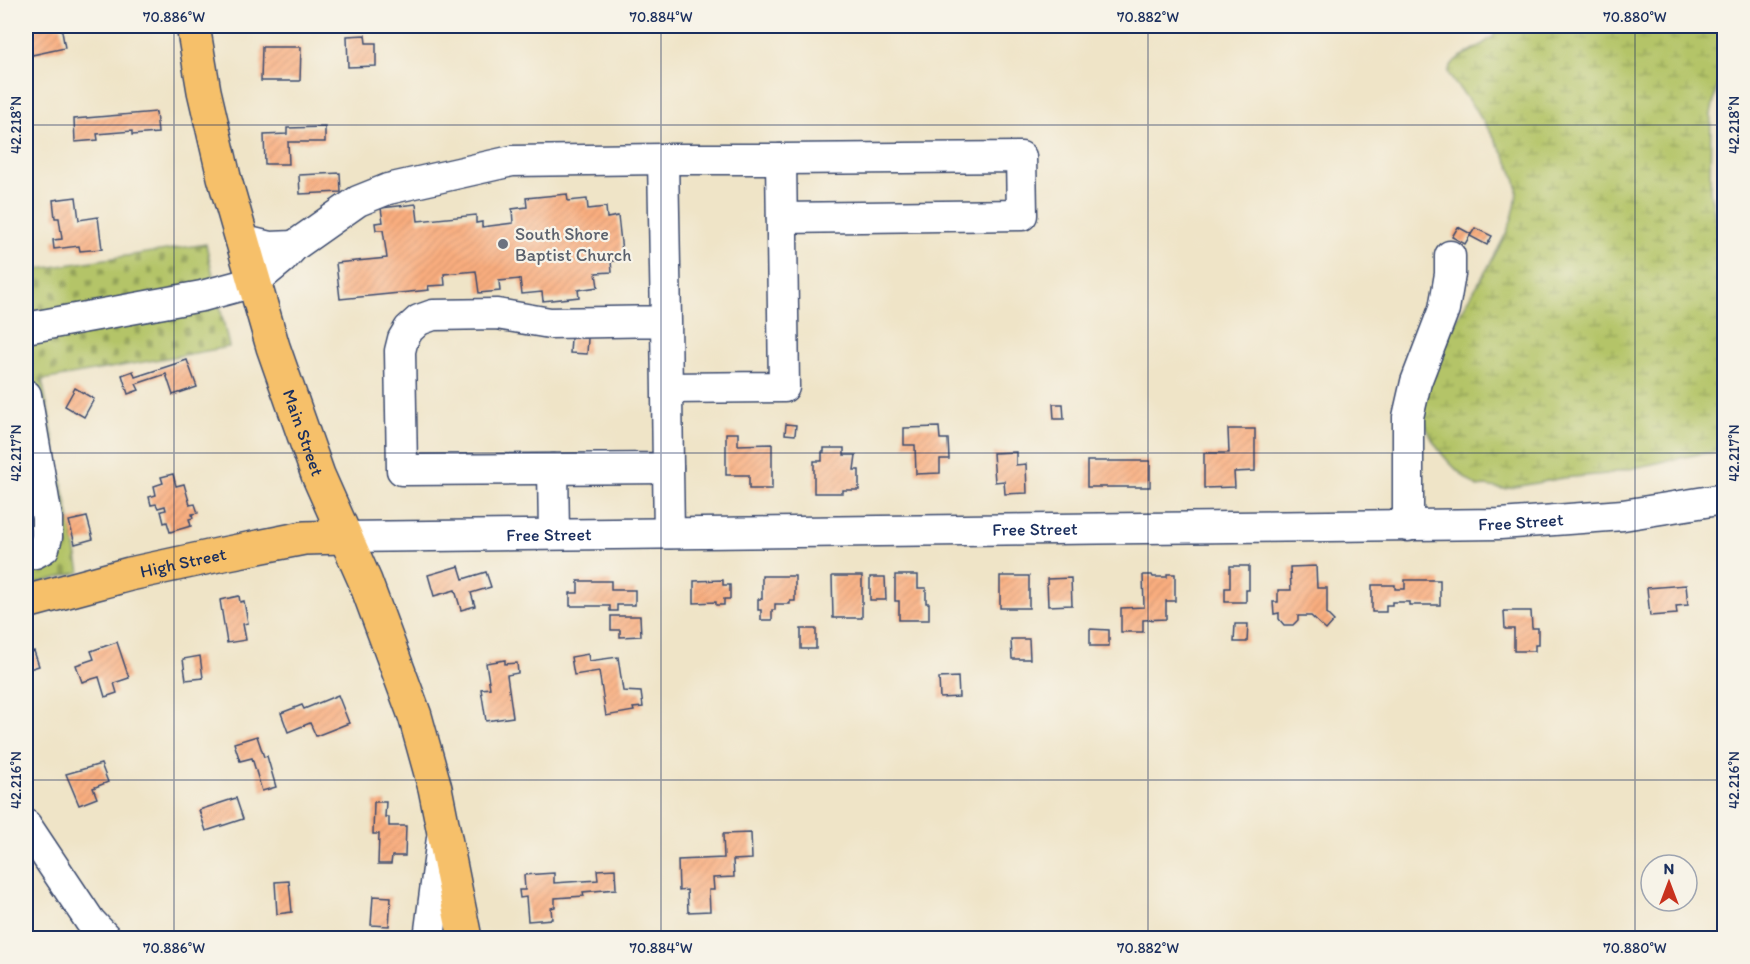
<svg xmlns="http://www.w3.org/2000/svg" width="1750" height="964" viewBox="0 0 1750 964" font-family="Itim,sans-serif">
	<style>
		.wetland { fill: url(#wetland-marsh); stroke: #687a62; stroke-width: 1.5 }
		.cemetery { fill: url(#cemetery-stones); stroke: #687a62; stroke-width: 1.5 }
		.building { fill: url(#building-hatch) }
		.lines { fill: none; stroke-linecap: round; stroke-linejoin: round }
		.minor-casing { stroke: #3b4a6e; stroke-width: 33 }
		.major-casing { stroke: #3b4a6e; stroke-width: 36 }
		.minor { stroke: #fff; stroke-width: 30 }
		.major { stroke: #f6c06b; stroke-width: 33 }
		.ticks { fill: none; stroke: #1b2f5e; stroke-width: 1.5; stroke-opacity: 0.45 }
		.worship-dot { fill: #6b7280; stroke: #f7f3e8; stroke-width: 2 }
		.labels { text-anchor: middle; dominant-baseline: central; stroke-width: 4.5; stroke-linejoin: round; paint-order: stroke }
		.worship-label { font-size: 18px; fill: #5b616d; stroke: #f7f3e8; text-anchor: start }
		.street-label { font-size: 18px; fill: #1b2f5e; stroke: #f7f3e8 }
		.neatline { fill: none; stroke: #1b2f5e; stroke-width: 2 }
		.ticks-label { font-size: 15px; text-anchor: middle; fill: #1b2f5e }
	</style>
	<defs>
		<pattern id="wetland-marsh" width="20" height="14" patternUnits="userSpaceOnUse" patternTransform="scale(1.5)"><rect width="20" height="14" fill="#b4c467"/><path d="M1 5h8M5 5V1M11 12h8M15 12V8" fill="none" stroke="#92a058"/></pattern>
		<pattern id="cemetery-stones" width="16" height="16" patternUnits="userSpaceOnUse" patternTransform="scale(1.5)"><rect width="16" height="16" fill="#b4c467"/><path d="M2 7V4a2 2 0 0 1 4 0v3zM10 15v-3a2 2 0 0 1 4 0v3z" fill="#92a058"/></pattern>
		<pattern id="building-hatch" width="6" height="6" patternUnits="userSpaceOnUse" patternTransform="scale(1.5)"><rect width="6" height="6" fill="#f9ad7e"/><path d="M-1 1l2-2M0 6l6-6M5 7l2-2" fill="none" stroke="#d5956f"/></pattern>
	</defs>
	<rect width="100%" height="100%" fill="#f7f3e8"/>
	<filter id="ink" filterUnits="userSpaceOnUse"><feTurbulence type="fractalNoise" baseFrequency=".0167" numOctaves="2"/><feDisplacementMap in="SourceGraphic" scale="12" xChannelSelector="R" yChannelSelector="G"/><feConvolveMatrix kernelMatrix="1 2 1 2 8 2 1 2 1" color-interpolation-filters="sRGB"/></filter>
	<filter id="wash" filterUnits="userSpaceOnUse"><feTurbulence type="fractalNoise" baseFrequency=".008" numOctaves="4" result="noise"/><feDisplacementMap in="SourceGraphic" scale="24" xChannelSelector="R" yChannelSelector="G"/><feGaussianBlur stdDeviation="1.35" result="paint"/><feColorMatrix in="noise" values="0 0 0 0 0 0 0 0 0 0 0 0 0 0 0 0 0 1.4 0 .05"/><feComposite in="paint" operator="in"/></filter>
	<g filter="url(#wash)">
		<rect width="100%" height="100%" fill="#efe4c7"/>
		<!-- wetland -->
		<path class="wetland" d="M1495 26H1724V54L1711 114 1710 191 1718 232 1724 251V451L1699 454 1606 474 1563 478 1504 489 1485 486 1477 487C1456 471 1431 448 1425 421 1415 373 1470 301 1492 260 1505 237 1517 215 1517 188 1516 167 1480 116 1466 97 1459 87 1453 84 1448 72 1453 58 1462 57 1473 50 1481 46 1487 41 1494 36Z"/>
		<!-- cemetery -->
		<polygon class="cemetery" points="206,244 229,347 42,380 80,572 26,586 26,271"/>
		<g id="blocks">
			<!-- building -->
			<g class="building">
				<polygon points="27,26 61,26 65,48 32,55"/>
				<polygon points="365,35 366,43 376,43 376,66 348,67 347,36"/>
				<polygon points="262,47 301,47 300,81 261,81"/>
				<polygon points="156,112 158,133 132,135 132,131 97,134 98,140 75,142 74,119"/>
				<polygon points="325,127 325,142 288,142 289,164 265,164 264,135 287,134 287,128"/>
				<polygon points="340,173 341,192 300,194 299,175"/>
				<polygon points="567,194 568,201 587,199 588,209 606,207 607,218 618,216 623,260 611,261 612,272 596,273 598,287 578,290 579,297 543,301 542,292 522,294 520,279 499,281 500,291 479,293 476,271 444,274 445,285 428,286 429,290 340,299 336,263 387,258 383,230 376,230 375,223 383,222 381,208 416,204 418,221 476,215 476,223 482,222 482,227 513,223 512,209 527,207 526,198"/>
				<polygon points="76,197 79,220 98,217 102,249 80,251 79,246 54,249 53,240 62,239 59,218 55,218 53,200"/>
				<polygon points="1458,227 1471,234 1465,244 1452,237"/>
				<polygon points="1475,228 1492,236 1487,245 1470,236"/>
				<polygon points="571,338 588,338 587,354 570,353"/>
				<polygon points="187,360 197,387 173,395 166,374 136,384 139,390 128,394 122,375 133,371 135,377"/>
				<polygon points="75,388 94,399 84,417 65,406"/>
				<polygon points="1053,404 1063,404 1064,419 1054,419"/>
				<polygon points="786,424 796,425 795,435 785,434"/>
				<polygon points="939,427 940,439 948,439 949,459 940,459 940,473 916,474 915,445 904,445 904,428"/>
				<polygon points="1228,429 1255,429 1255,471 1234,472 1235,487 1204,488 1204,453 1229,453"/>
				<polygon points="726,433 738,433 738,445 772,444 772,489 749,489 749,475 726,475"/>
				<polygon points="824,448 844,448 844,455 856,455 854,470 859,470 859,490 843,490 843,493 814,493 814,461 822,461 822,452 824,452"/>
				<polygon points="1016,452 1016,465 1026,464 1027,493 1005,494 1004,481 995,482 993,453"/>
				<rect x="1087" y="461" width="63" height="26"/>
				<polygon points="173,474 176,486 184,484 190,505 195,504 198,513 192,514 193,518 189,519 191,526 170,532 167,522 164,523 161,511 166,510 165,506 158,508 156,504 151,505 149,497 156,495 154,486 163,483 161,477"/>
				<polygon points="87,517 93,539 75,544 69,521"/>
				<polygon points="459,566 463,579 486,572 491,587 471,593 475,606 461,610 455,590 434,596 428,575"/>
				<polygon points="1230,566 1249,566 1249,590 1246,590 1246,602 1225,602 1225,588 1230,588"/>
				<polygon points="1316,566 1317,588 1327,588 1327,614 1334,621 1326,630 1311,616 1298,616 1298,620 1293,625 1284,625 1279,619 1279,613 1274,614 1273,602 1278,602 1278,590 1291,590 1290,567"/>
				<polygon points="1167,574 1175,574 1175,601 1166,601 1166,619 1143,620 1143,632 1121,632 1121,608 1144,607 1143,575 1152,575 1153,577 1167,577"/>
				<polygon points="895,575 918,575 918,588 926,588 926,603 929,603 929,620 899,620 899,601 895,601"/>
				<polygon points="762,576 795,576 795,601 790,601 790,604 775,604 775,610 772,610 772,620 761,620 761,610 758,610 758,599 762,599"/>
				<polygon points="832,576 862,576 862,618 833,618"/>
				<rect x="1000" y="576" width="29" height="32"/>
				<polygon points="870,577 885,577 886,600 870,600"/>
				<polygon points="1071,578 1072,605 1048,606 1047,579"/>
				<polygon points="723,580 723,585 730,585 730,599 724,599 724,605 716,605 716,602 694,603 694,581"/>
				<polygon points="1405,580 1440,580 1440,605 1409,605 1409,602 1392,602 1392,605 1386,605 1386,612 1372,612 1372,585 1395,585 1395,589 1405,589"/>
				<polygon points="578,581 611,581 611,590 635,590 635,605 617,605 617,611 610,611 610,606 570,606 570,593 578,593"/>
				<polygon points="1686,585 1688,605 1676,606 1677,614 1650,616 1647,588"/>
				<polygon points="239,596 240,602 244,601 248,623 243,624 246,640 227,643 220,600"/>
				<polygon points="1504,611 1531,611 1532,628 1538,628 1538,645 1535,645 1535,651 1514,651 1514,629 1505,629"/>
				<polygon points="611,616 640,616 641,636 620,637 620,630 611,630"/>
				<polygon points="1235,624 1248,624 1247,642 1234,642"/>
				<rect x="801" y="629" width="15" height="20"/>
				<polygon points="1090,629 1109,630 1109,646 1090,646"/>
				<polygon points="1011,639 1029,639 1030,659 1012,659"/>
				<polygon points="117,642 129,678 114,683 117,693 105,697 99,677 82,682 76,665 94,659 91,651"/>
				<polygon points="34,651 39,666 26,670 26,654"/>
				<polygon points="588,654 589,661 618,657 623,691 641,692 643,707 633,708 634,711 606,716 599,671 574,675 571,657"/>
				<polygon points="200,656 203,678 186,680 183,659"/>
				<polygon points="505,660 505,664 517,663 518,673 507,675 513,717 486,721 481,689 490,688 486,663"/>
				<polygon points="958,677 959,697 940,698 939,678"/>
				<polygon points="338,695 349,723 316,736 310,723 288,732 281,713 302,705 304,709"/>
				<polygon points="257,736 264,757 267,756 276,787 262,791 252,758 240,761 234,743"/>
				<polygon points="101,764 108,782 93,788 97,798 79,805 66,774"/>
				<polygon points="236,798 243,819 206,831 199,810"/>
				<polygon points="374,802 386,802 385,817 389,817 389,826 406,826 405,856 392,856 391,864 378,864 379,834 373,834"/>
				<polygon points="751,833 752,859 733,860 734,877 713,878 714,890 709,890 710,911 688,912 687,890 679,891 678,860 724,858 723,834"/>
				<polygon points="615,869 616,889 583,892 584,896 555,898 555,907 551,908 552,919 528,921 526,897 520,898 519,890 525,890 524,875 554,873 554,883 598,880 597,870"/>
				<polygon points="289,881 292,912 277,914 275,882"/>
				<polygon points="373,896 391,897 389,926 371,925"/>
			</g>
		</g>
	</g>
	<g filter="url(#ink)">
		<use href="#blocks" fill-opacity="0" stroke="#3b4a6e" stroke-width="1.5"/>
		<g class="lines">
			<defs>
				<g id="minor">
					<polyline points="663,159 781,159 784,387 668,388"/>
					<polyline points="781,159 1021,157 1022,215 782,218"/>
					<polyline points="294,246 358,201 388,189 512,161 663,159 666,321 550,323 497,314 433,315 419,320 409,329 403,339 400,351 402,470 668,468 666,321"/>
					<polyline points="26,328 202,296 254,282 282,259 294,246 270,247 241,240"/>
					<polyline points="26,395 47,518 47,537 44,548 35,553 26,554"/>
					<polyline points="668,468 669,533"/>
					<polyline points="553,469 554,534"/>
					<polyline points="1408,526 1408,417 1416,382 1444,309 1450,274 1450,256"/>
					<path id="s1" d="M345 537 1500 524 1623 515 1724 499"/>
					<polyline points="26,825 90,921 106,938"/>
					<polyline points="429,938 442,838"/>
				</g>
				<g id="major">
					<path id="s2" d="M193 26 204 91 224 177 273 347 318 475 365 581 415 716 435 788 465 938"/>
					<path id="s3" d="M26 602 130 574 223 554 304 538 345 537"/>
				</g>
			</defs>
			<!-- minor casing -->
			<use href="#minor" class="minor-casing"/>
			<!-- major casing -->
			<use href="#major" class="major-casing"/>
			<!-- minor -->
			<use href="#minor" class="minor"/>
			<!-- major -->
			<use href="#major" class="major"/>
		</g>
	</g>
	<!-- ticks -->
	<path class="ticks" d="M174 26V938M661 26V938M1148 26V938M1635 26V938M26 125H1724M26 453H1724M26 780H1724"/>
	<!-- markers -->
	<circle class="worship-dot" cx="503" cy="244" r="6"/>
	<g class="labels">
		<!-- worship labels -->
		<g class="worship-label">
			<text x="515" y="234">South Shore<tspan x="515" dy="21">Baptist Church</tspan></text>
		</g>
		<!-- street labels -->
		<g class="street-label">
			<text stroke="none"><textPath href="#s2" startOffset="422">Main Street</textPath></text>
			<text stroke="none"><textPath href="#s1" startOffset="1176">Free Street</textPath></text>
			<text stroke="none"><textPath href="#s1" startOffset="690">Free Street</textPath></text>
			<text stroke="none"><textPath href="#s1" startOffset="204">Free Street</textPath></text>
			<text stroke="none"><textPath href="#s3" startOffset="162">High Street</textPath></text>
		</g>
	</g>
	<!-- margin -->
	<rect width="1750" height="964" fill="none" stroke="#f7f3e8" stroke-width="66"/>
	<!-- north arrow -->
	<g transform="translate(1669 883)"><circle r="28" fill="#f7f3e8" stroke="#9fa5b1" stroke-width="1.5"/>
	<path d="M0-4.5L10 22L0 15L-10 22Z" fill="#c8321e"/>
	<text y="-9" font-size="16" font-weight="bold" text-anchor="middle" fill="#1b2f5e">N</text>
	</g>
	<rect x="33" y="33" width="1684" height="898" class="neatline"/>
	<g class="ticks-label">
		<text x="174" y="22">70.886°W</text>
		<text x="661" y="22">70.884°W</text>
		<text x="1148" y="22">70.882°W</text>
		<text x="1635" y="22">70.880°W</text>
		<text transform="translate(16 125) rotate(-90)" y="5">42.218°N</text>
		<text transform="translate(1734 125) rotate(-90)" y="5">42.218°N</text>
		<text transform="translate(16 453) rotate(-90)" y="5">42.217°N</text>
		<text transform="translate(1734 453) rotate(-90)" y="5">42.217°N</text>
		<text transform="translate(16 780) rotate(-90)" y="5">42.216°N</text>
		<text transform="translate(1734 780) rotate(-90)" y="5">42.216°N</text>
		<text x="174" y="953">70.886°W</text>
		<text x="661" y="953">70.884°W</text>
		<text x="1148" y="953">70.882°W</text>
		<text x="1635" y="953">70.880°W</text>
	</g>
</svg>
